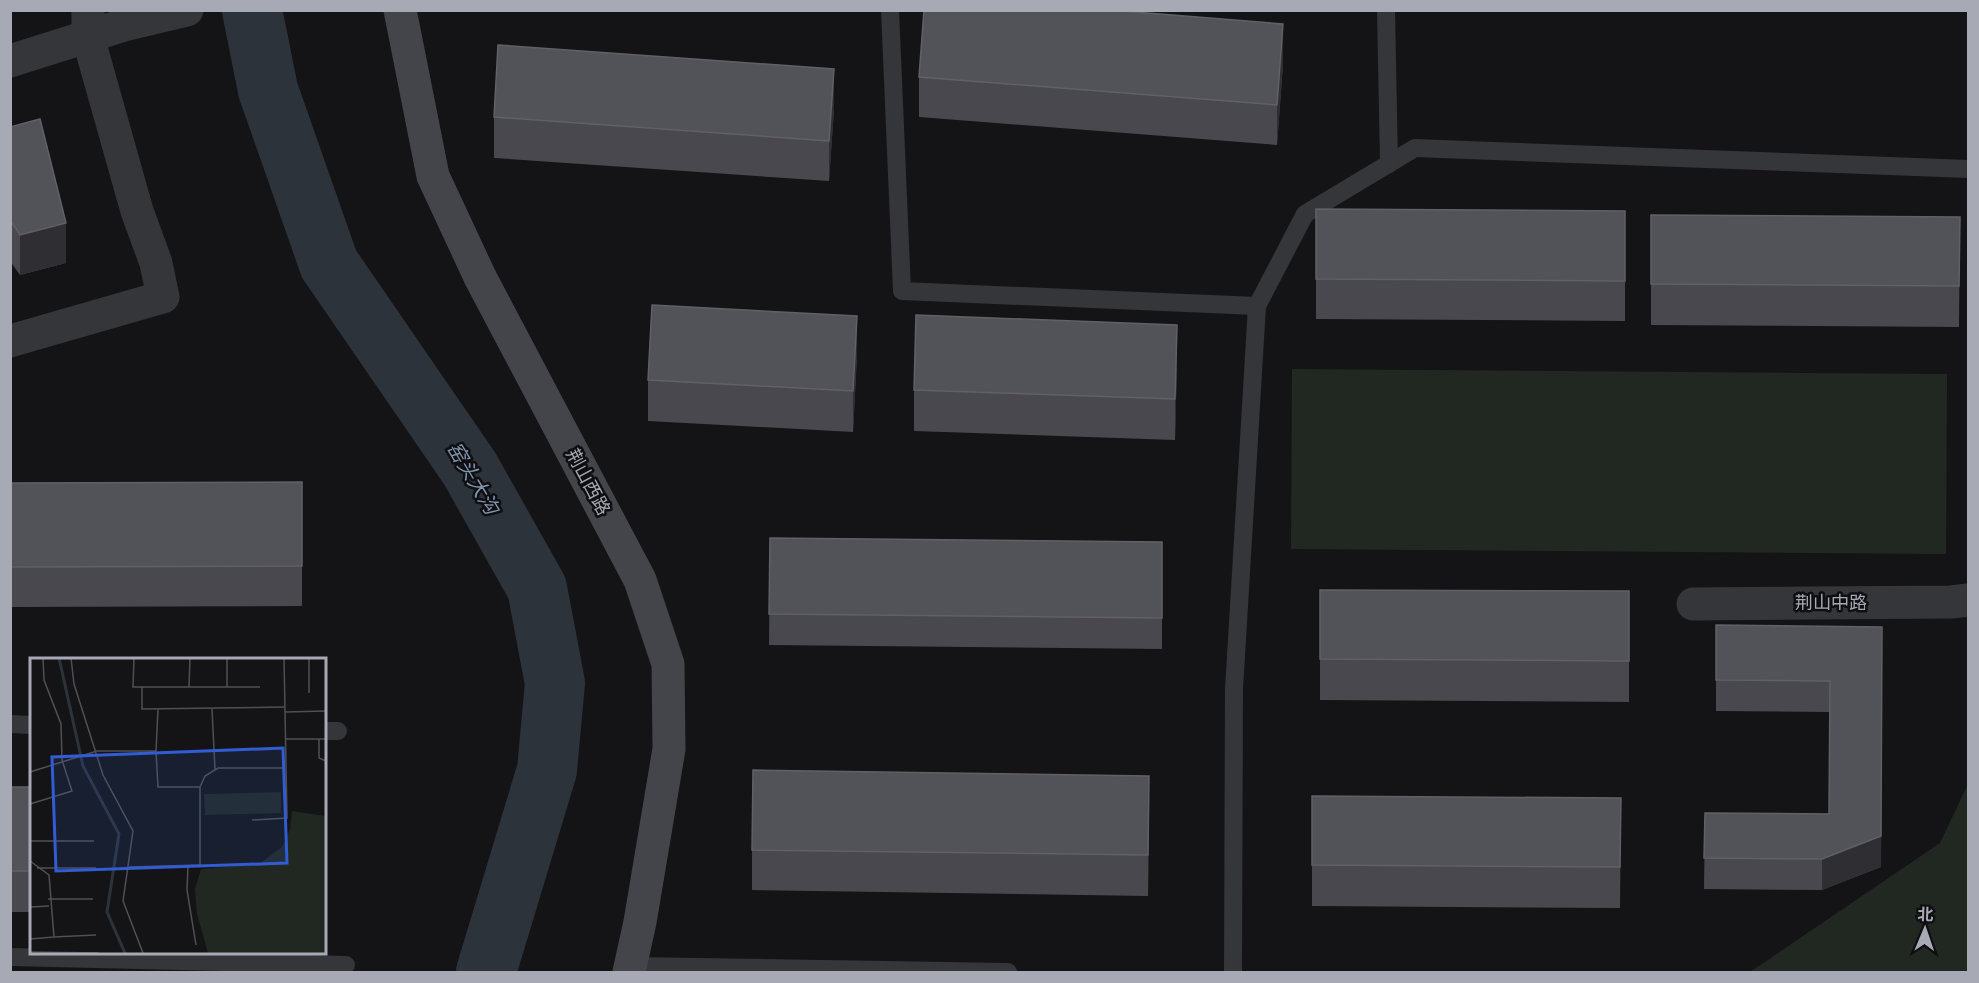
<svg xmlns="http://www.w3.org/2000/svg" width="1979" height="983" viewBox="0 0 1979 983" font-family="Figtree,'Noto Sans SC',sans-serif">
	<style>
		.green { fill: #212822 }
		.lines { fill: none; stroke-linecap: round; stroke-linejoin: round }
		.river { stroke: #2d333b; stroke-width: 60 }
		.lane { stroke: #35363a; stroke-width: 18 }
		.street { stroke: #35363a; stroke-width: 33 }
		.secondary { stroke: #44454a; stroke-width: 33 }
		.wall { fill: #48484e }
		.shaded-wall { fill: #2f2f33 }
		.building { fill: #525359; stroke: #606067; stroke-width: 1.5 }
		.labels { text-anchor: middle; dominant-baseline: central; stroke-width: 5; stroke-linejoin: round; paint-order: stroke }
		.street-label { font-size: 18px; fill: #a7aab5; stroke: #0f0f11 }
		.water-label { font-size: 20px; font-style: italic; fill: #8094ae; stroke: #0f0f11 }
		.inset-river { fill: none; stroke: #2d333b; stroke-width: 3 }
		.inset-road { fill: none; stroke: #4f5056; stroke-width: 1.5 }
		.view { fill: #325cd3; fill-opacity: 0.15; stroke: #325cd3; stroke-width: 3 }
		.inset-edge { fill: none; stroke: #a7aab5; stroke-width: 3 }
	</style>
	<rect width="100%" height="100%" fill="#141416"/>
	<!-- green -->
	<g class="green">
		<polygon points="1292,369 1947,374 1946,554 1291,549"/>
		<polygon points="1968,784 1968,972 1750,972 1940,843"/>
	</g>
	<g class="lines">
		<!-- river -->
		<polyline class="river" points="252,10 268,90 329,264 470,469 537,588 555,683 547,770 486,972"/>
		<!-- lane -->
		<g class="lane">
			<polyline points="890,10 902,291 1257,306 1305,214 1415,148 1968,169"/>
			<polyline points="1386,10 1389,164"/>
			<polyline points="10,724 32,725"/>
			<polyline points="324,731 338,731"/>
			<polyline points="10,957 346,965"/>
			<polyline points="631,966 1008,972"/>
			<polyline points="1233,972 1234,689 1257,306"/>
		</g>
		<!-- street -->
		<g class="street">
			<polyline points="10,61 124,25 187,10"/>
			<polyline points="10,341 163,297 156,263 137,211 88,37 88,10"/>
			<polyline points="1693,604 1951,602 1968,600"/>
		</g>
		<!-- secondary -->
		<polyline class="secondary" points="400,10 433,176 480,277 640,580 668,664 669,749 640,922 629,972"/>
	</g>
	<!-- wall -->
	<g class="wall">
		<polygon points="1283,64 1277,145 919,117 919,77"/>
		<polygon points="834,109 829,181 494,158 494,117"/>
		<polygon points="10,127 66,263 20,275 10,261"/>
		<polygon points="1316,209 1625,211 1625,321 1316,319"/>
		<polygon points="1651,215 1960,217 1959,327 1651,325"/>
		<polygon points="857,356 853,432 648,421 648,380"/>
		<polygon points="1177,365 1175,440 914,431 914,390"/>
		<polygon points="302,482 302,606 10,607 10,483"/>
		<polygon points="770,538 1162,542 1162,649 769,645"/>
		<polygon points="1320,590 1629,591 1629,702 1320,700"/>
		<polygon points="1716,625 1882,627 1881,867 1822,890 1704,889 1705,813 1829,814 1830,712 1716,711"/>
		<rect x="10" y="787" width="22" height="125"/>
		<polygon points="1312,796 1621,798 1620,908 1312,906"/>
		<polygon points="1149,817 1148,896 752,890 752,850"/>
	</g>
	<!-- shaded-wall -->
	<g class="shaded-wall">
		<polygon points="1283,24 1283,64 1277,145 1277,105"/>
		<polygon points="834,69 834,109 829,181 829,141"/>
		<polygon points="66,223 66,263 20,275 20,235"/>
		<polygon points="857,316 857,356 853,432 853,391"/>
		<polygon points="1177,325 1177,365 1175,440 1175,399"/>
		<polygon points="1882,627 1881,867 1822,890 1822,859"/>
		<polygon points="1149,776 1149,817 1148,896 1148,855"/>
	</g>
	<!-- building -->
	<g class="building">
		<polygon points="924,10 1110,10 1283,24 1277,105 919,77"/>
		<polygon points="498,45 834,69 829,141 494,117"/>
		<polygon points="40,119 66,223 20,235 10,220 10,127"/>
		<polygon points="1316,209 1625,211 1625,281 1316,279"/>
		<polygon points="1651,215 1960,217 1959,286 1651,284"/>
		<polygon points="652,305 857,316 853,391 648,380"/>
		<polygon points="916,315 1177,325 1175,399 914,390"/>
		<polygon points="302,482 302,566 10,567 10,483"/>
		<polygon points="770,538 1162,542 1162,618 769,614"/>
		<polygon points="1320,590 1629,591 1629,661 1320,659"/>
		<polygon points="1716,625 1882,627 1881,836 1822,859 1704,858 1705,813 1829,814 1830,681 1716,680"/>
		<polygon points="753,770 1149,776 1148,855 752,850"/>
		<rect x="10" y="787" width="22" height="84"/>
		<polygon points="1312,796 1621,798 1620,867 1312,865"/>
	</g>
	<g class="labels">
		<!-- street labels -->
		<g class="street-label">
			<text transform="translate(588 482) rotate(62)">荆山西路</text>
			<text x="1831" y="603">荆山中路</text>
		</g>
		<!-- water labels -->
		<g class="water-label">
			<text transform="translate(473 478) rotate(59)">窑头大沟</text>
		</g>
	</g>
	<!-- overview -->
	<g transform="translate(30 658)">
		<rect width="296" height="296" fill="#141416"/>
		<path d="M251 134V155L175 157 174 136ZM262 153 295 158V295H178L167 256 165 231 171 211 229 206 252 189 260 171Z" fill="#212822"/>
		<path class="inset-river" d="M29 0 53 108 89 176 77 254 95 295"/>
		<path class="inset-road" d="M41 0 44 26 73 117 103 173 93 243 113 295M104 0 103 29H230M197 0V29M112 29V51L254 49M159 29 160 0M279 35V0M182 51 185 112M255 54 296 53M255 81H296M289 81V100L296 103M126 93 128 129H170L175 118 188 110H255M0 114 67 93H126L128 51M0 146 42 133 32 102 31 66 14 22 13 0M222 162 257 160 254 0M0 183H64M0 203 19 217 24 279 66 277M158 208 157 232 166 287M99 209 170 207V129M7 210H66M18 241H63M0 249 19 248M0 281 24 279M0 294 69 295"/>
		<path class="view" d="M253 90 257 205 26 213 22 99Z"/>
		<rect width="296" height="296" class="inset-edge"/>
	</g>
	<!-- border -->
	<rect width="1979" height="983" fill="none" stroke="#a7aab5" stroke-width="24"/>
	<!-- north arrow -->
	<g transform="translate(1925 929) rotate(2)" stroke="#0f0f11" stroke-width="4.5" paint-order="stroke">
	<path d="M0-4.5L10 22L0 15L-10 22Z" fill="#a7aab5"/>
	<text y="-9" font-size="16" font-weight="bold" text-anchor="middle" fill="#a7aab5">北</text>
	</g>
</svg>
